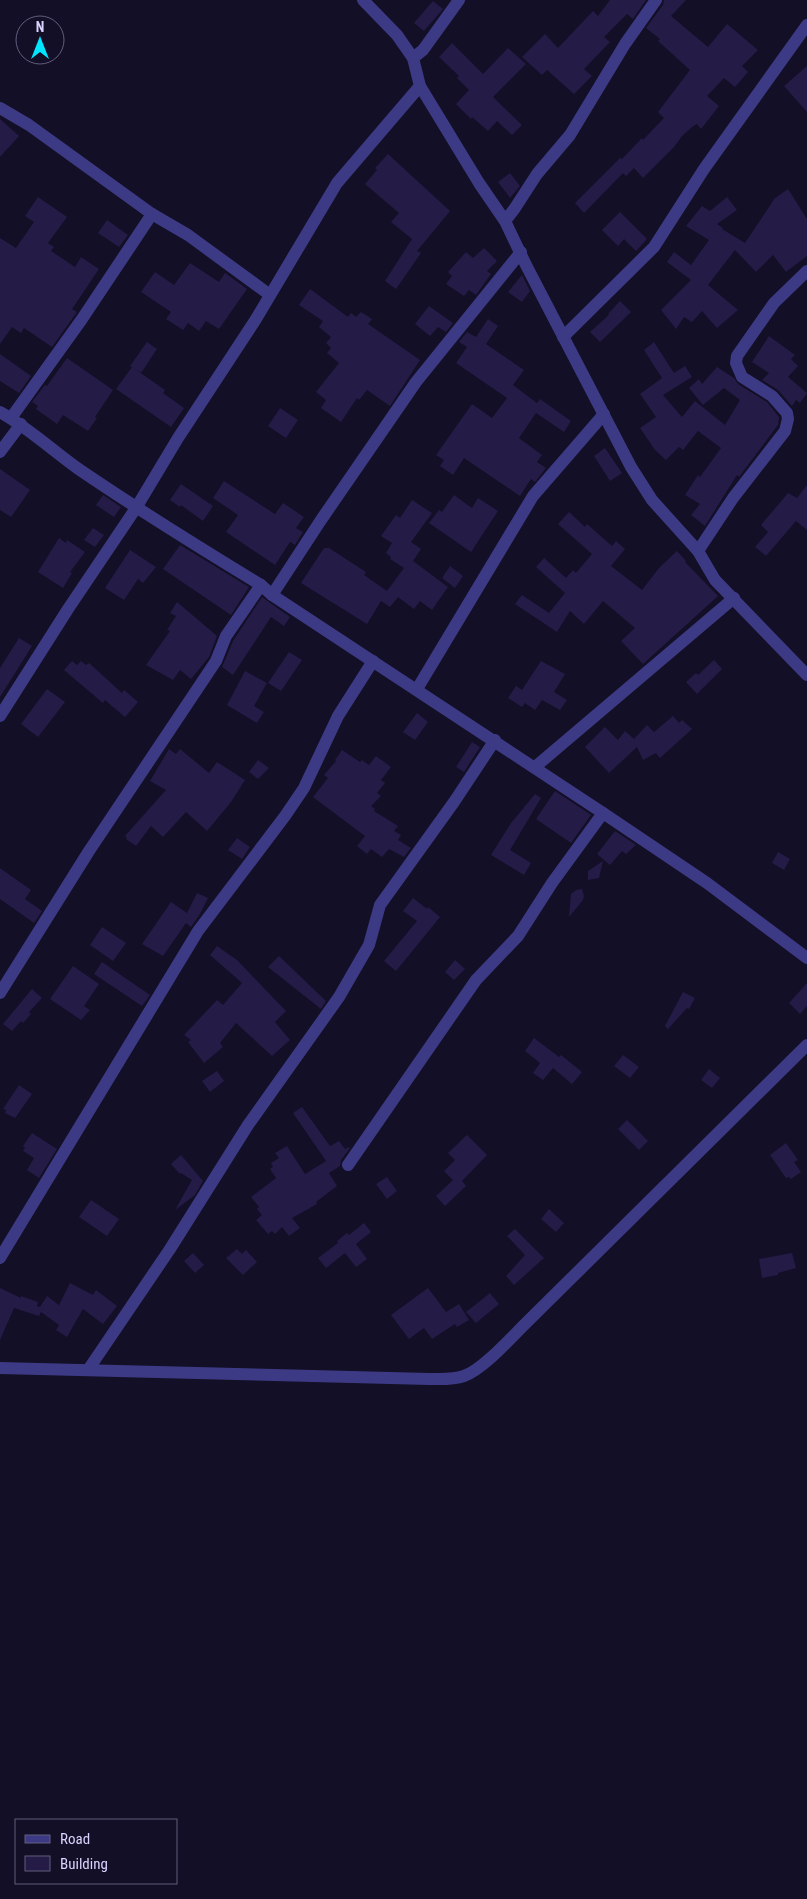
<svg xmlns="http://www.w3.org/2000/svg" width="807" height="1899" viewBox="0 0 807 1899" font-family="'Roboto Condensed',sans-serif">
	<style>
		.building { fill: #241b47 }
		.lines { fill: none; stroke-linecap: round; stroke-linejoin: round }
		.minor { stroke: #3d3a85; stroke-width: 12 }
	</style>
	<rect width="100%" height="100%" fill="#130f26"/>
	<!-- building -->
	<g class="building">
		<polygon points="610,0 646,0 633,19 627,14 604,37 610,42 584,69 592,76 574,94 547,70 542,75 522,57 545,34 558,48 593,11 598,16"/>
		<polygon points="664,0 686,0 671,16 708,47 727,24 758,50 742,66 748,72 735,87 724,78 707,96 719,106 701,129 697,124 692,127 682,136 674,147 643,178 634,168 626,176 623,173 584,213 575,203 620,158 622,159 642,138 643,140 664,118 658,112 690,70 658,41 660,39 646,28 663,5"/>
		<polygon points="433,1 443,9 424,31 414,23"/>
		<polygon points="452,43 483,74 508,48 526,64 493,97 522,125 512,135 497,121 488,131 472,117 471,119 456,104 469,90 457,78 459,76 439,57"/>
		<polygon points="807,66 807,112 784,86"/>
		<polygon points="0,119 19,136 0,157"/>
		<polygon points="388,154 450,211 417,251 421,253 396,289 385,281 412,239 391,222 399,213 365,184 377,170 375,168"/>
		<polygon points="510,173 520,186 510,198 498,182"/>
		<polygon points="788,189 807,219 807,256 786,272 773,255 756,272 735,250 708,285 738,310 717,328 702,311 692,322 684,317 676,329 661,310 691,280 667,262 674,252 691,265 709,240 686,226 702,206 710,211 727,197 737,210 717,224 723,228 722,229 745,243 775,198"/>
		<polygon points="38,197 67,217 48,243 54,247 51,251 75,267 81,257 99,269 72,309 77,312 52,347 24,328 21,333 12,327 0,344 0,238 16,248 34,222 25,216"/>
		<polygon points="620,212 647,239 636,251 624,239 618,246 602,230"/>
		<polygon points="107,220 128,235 119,247 98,233"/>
		<polygon points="484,248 497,261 487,271 491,274 476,295 469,290 464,296 446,284 452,276 448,272 466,252 473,258"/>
		<polygon points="190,263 219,282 225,273 247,289 219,329 206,321 199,331 188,323 183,330 166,319 171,312 141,292 155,272 174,285"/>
		<polygon points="522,275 530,291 522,302 508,292"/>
		<polygon points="310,289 348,317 351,313 356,317 361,312 372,319 368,324 420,360 390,406 367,390 359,400 357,398 341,422 321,408 326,400 316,392 339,363 327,353 331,348 326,343 331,337 319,327 323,321 299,305"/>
		<polygon points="620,301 631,312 600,342 590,332 609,315 608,314"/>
		<polygon points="429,306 453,323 446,332 438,327 430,336 415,324"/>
		<polygon points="488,319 498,326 486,344 524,370 513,385 537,403 540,399 571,421 564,432 536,413 519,438 542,455 537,462 546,468 535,482 531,479 520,496 464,458 453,475 440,466 444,460 436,455 472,404 492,418 507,398 456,363 467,347 459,342 467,332 476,337"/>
		<polygon points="769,336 795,355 791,359 798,366 788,377 807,393 800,403 796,400 792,406 778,390 762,380 769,373 752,362"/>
		<polygon points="147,342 157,349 141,373 130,366"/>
		<polygon points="654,342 674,373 685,366 692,377 663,395 682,417 695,401 725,425 740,400 724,388 703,405 689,388 699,379 702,384 717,367 734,378 738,384 767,402 779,417 778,425 739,477 737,475 705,526 691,515 700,504 685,495 698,475 700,477 721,448 698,431 683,450 679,447 666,460 655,450 640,428 656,417 640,394 662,378 644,350"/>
		<polygon points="0,354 31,376 19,393 0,381"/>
		<polygon points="67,358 113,390 95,417 97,418 88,431 63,415 57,424 36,409 38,406 32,402 45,385 47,386"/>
		<polygon points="132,367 165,390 163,393 184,408 171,427 116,389"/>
		<polygon points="280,408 298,420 286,438 268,426"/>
		<polygon points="605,448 622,473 610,481 594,456"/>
		<polygon points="0,469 30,490 11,517 0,510"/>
		<polygon points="224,481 275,514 283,503 304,517 296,528 303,532 295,545 290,542 275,565 226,532 238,515 213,498"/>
		<polygon points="181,484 213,506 203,521 181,505 180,507 170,500"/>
		<polygon points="807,485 807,530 796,521 766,556 755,547 768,532 761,525 788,493 797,498"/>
		<polygon points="103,495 121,507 114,517 96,505"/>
		<polygon points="454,495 472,508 478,498 498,511 471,552 429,523 439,510 442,512"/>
		<polygon points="412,500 432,513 411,542 421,549 413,561 448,587 432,610 420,601 414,609 398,597 390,607 381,601 367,624 301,583 324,548 329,548 366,572 364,575 387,591 404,568 390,559 391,557 386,553 392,543 381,536 396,515 400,518"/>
		<polygon points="569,512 585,527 587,524 612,546 616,541 625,549 611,566 642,590 659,568 677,551 686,561 685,562 718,596 643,664 621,641 635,628 603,601 584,624 570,611 557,632 515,604 522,595 549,613 565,593 536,567 544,558 566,578 573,570 576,573 592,554 558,524"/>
		<polygon points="93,528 104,535 95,547 84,540"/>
		<polygon points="59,538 66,543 67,540 85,552 70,572 72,573 63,588 38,572"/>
		<polygon points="180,545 249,587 231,615 163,569"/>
		<polygon points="130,550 156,567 143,583 138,579 124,600 105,588"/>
		<polygon points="450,566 463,576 455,588 442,578"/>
		<polygon points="262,597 290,617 284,626 271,617 233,675 222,667 233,641"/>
		<polygon points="177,602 217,636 209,657 191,679 180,670 173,680 146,665 170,631 167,630 176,616 170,613"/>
		<polygon points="19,638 32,646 0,697 0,668"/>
		<polygon points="289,652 302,660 281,691 268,683"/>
		<polygon points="714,660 722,669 697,694 686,682 696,673 698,675"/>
		<polygon points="72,661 77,665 81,661 86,665 89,663 122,693 124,690 138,702 125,717 105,700 103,703 64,670"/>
		<polygon points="541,661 565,674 554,692 567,700 560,710 542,700 535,710 525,703 522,707 508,698 516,686 522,690"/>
		<polygon points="245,671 267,683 254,706 264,712 257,723 227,705"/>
		<polygon points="47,689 65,702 38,737 21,724"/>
		<polygon points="417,713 428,722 415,740 403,732"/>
		<polygon points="673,716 679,723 682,720 692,729 660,758 656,753 643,760 637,747 609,773 585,747 605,727 618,740 625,731 634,739 647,725 654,732"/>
		<polygon points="472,742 480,747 464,772 456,767"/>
		<polygon points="169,749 176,754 180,749 209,773 217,762 245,780 231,802 207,831 186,812 163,837 151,826 136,846 126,839 127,838 125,836 166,790 150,781"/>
		<polygon points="342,750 360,762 362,760 369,765 376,756 391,767 381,780 385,783 377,793 381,796 371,806 375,809 374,811 398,826 394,831 401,835 398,840 411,848 404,857 389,849 382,857 371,849 367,854 357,846 365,836 313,797 328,778 324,775 336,761 335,760"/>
		<polygon points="258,760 269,768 258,779 249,772"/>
		<polygon points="555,791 591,815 571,843 536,819"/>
		<polygon points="535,794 541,798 510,850 531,863 524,875 491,855 511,823"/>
		<polygon points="615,831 636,845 626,854 622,851 610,865 597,854"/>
		<polygon points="237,838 250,847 242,859 228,850"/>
		<polygon points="778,852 790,859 784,870 772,863"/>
		<polygon points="603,861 599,878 588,880 588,871"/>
		<polygon points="0,868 31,890 25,899 42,911 34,923 0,899"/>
		<polygon points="582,889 584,896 583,900 569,917 571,894 576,890"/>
		<polygon points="197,893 208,898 200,914 191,927 186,923 163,956 142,944 171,902 187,913"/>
		<polygon points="413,898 427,909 428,907 440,917 396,971 384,961 417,921 403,911"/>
		<polygon points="102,927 126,943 113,961 90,945"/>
		<polygon points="217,946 237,960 286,1011 275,1022 290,1040 272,1056 236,1023 220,1043 223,1047 204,1063 188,1042 191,1040 184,1035 217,1000 223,1005 242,983 210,955"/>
		<polygon points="279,956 326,1001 321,1009 268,967"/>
		<polygon points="455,960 465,969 454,980 445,972"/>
		<polygon points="102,962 150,995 142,1006 94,974"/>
		<polygon points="73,966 99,984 84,1006 90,1010 81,1020 50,999"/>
		<polygon points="807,983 807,1006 800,1014 789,1003"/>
		<polygon points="32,989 42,998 29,1012 31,1014 23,1023 21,1021 12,1031 3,1024"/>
		<polygon points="683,992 695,998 689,1009 687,1008 668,1029 665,1026"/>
		<polygon points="534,1038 559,1057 561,1055 582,1072 572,1084 553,1068 543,1080 533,1073 540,1063 525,1051"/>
		<polygon points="623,1055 639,1067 630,1078 614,1066"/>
		<polygon points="709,1069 720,1078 712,1088 701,1080"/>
		<polygon points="217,1071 224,1081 210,1092 202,1081"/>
		<polygon points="19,1085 32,1094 15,1118 5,1113 6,1110 3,1109"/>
		<polygon points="302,1107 330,1146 339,1141 345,1149 349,1147 350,1148 341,1160 340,1166 329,1173 337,1186 316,1202 317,1204 292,1218 300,1228 289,1236 282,1227 275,1234 272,1231 268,1234 256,1220 262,1215 257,1209 259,1207 251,1197 276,1178 270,1169 273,1167 271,1163 279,1158 275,1153 287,1146 305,1174 326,1161 293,1113"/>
		<polygon points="627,1120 648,1141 639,1150 618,1129"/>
		<polygon points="32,1133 57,1149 39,1178 27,1170 34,1158 23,1151 25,1148 23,1146"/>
		<polygon points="467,1135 487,1155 462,1181 466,1186 445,1206 436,1196 453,1180 444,1171 455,1160 448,1153"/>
		<polygon points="786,1143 798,1160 794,1162 801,1172 791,1179 789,1177 786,1178 770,1155"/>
		<polygon points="181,1155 203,1181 195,1195 175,1210 192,1180 181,1173 180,1174 171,1164"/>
		<polygon points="387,1177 397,1191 387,1199 376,1184"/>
		<polygon points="91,1200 119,1219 107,1236 79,1217"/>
		<polygon points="549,1209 564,1223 556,1232 541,1219"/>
		<polygon points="364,1223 371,1232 356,1244 367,1259 356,1267 345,1253 326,1268 318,1258 338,1243 337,1241 347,1233 349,1235"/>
		<polygon points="515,1229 544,1258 514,1285 506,1276 525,1255 507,1236"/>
		<polygon points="237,1249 242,1254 246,1250 257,1262 243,1275 226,1258"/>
		<polygon points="193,1253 204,1265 195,1273 184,1261"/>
		<polygon points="792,1253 796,1268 778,1273 778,1275 762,1278 759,1259"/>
		<polygon points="70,1283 93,1295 96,1290 117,1306 103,1324 83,1309 67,1337 56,1330 59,1325 41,1312 39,1316 14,1308 0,1340 0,1288 21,1298 21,1296 38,1302 37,1306 40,1307 47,1296 59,1305"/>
		<polygon points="428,1288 446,1312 459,1304 469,1320 457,1327 455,1324 432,1339 424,1328 409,1339 391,1315"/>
		<polygon points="490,1293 499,1304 476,1323 466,1312"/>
	</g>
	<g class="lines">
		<!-- minor -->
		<g class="minor">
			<polyline points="363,0 397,35 413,58 420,86 479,183 505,221 526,265 631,467 652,500 698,551 715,580 807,675"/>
			<polyline points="413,58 423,50 459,0"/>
			<polyline points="0,108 29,125 152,214 188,235 270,295"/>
			<polyline points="505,221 515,208 537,174 570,135 625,44 656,0"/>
			<polyline points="563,337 654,247 704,169 807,25"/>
			<path d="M0 412C29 428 53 451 80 470 139 510 200 548 261 585L272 595 603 813 707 883 807 958"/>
			<polyline points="11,418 82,319 152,214"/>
			<polyline points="0,452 21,424"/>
			<polyline points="698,551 733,498 785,431 788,419 787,413 772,396 742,377 736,363 737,356 774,303 807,271"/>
			<polyline points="272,595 321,520 416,382 521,252"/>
			<polyline points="417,689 533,496 604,414"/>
			<polyline points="0,716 68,609 136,508 178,438 256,319 337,183 420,86"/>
			<polyline points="535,767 734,598"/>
			<polyline points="0,993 89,851 216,661 226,636 261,585"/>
			<polyline points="348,1165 476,980 518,936 552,883 603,813"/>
			<polyline points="0,1258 198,931 285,816 304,788 338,716 373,661"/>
			<path d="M0 1368 429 1379C441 1379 453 1380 464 1376 482 1370 510 1339 524 1325L807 1045"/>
			<polyline points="88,1370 170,1249 248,1125 339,997 369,945 380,905 454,802 495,740"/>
		</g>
	</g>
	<!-- legend -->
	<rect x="15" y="1819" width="162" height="65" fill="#130f26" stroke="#625e7d"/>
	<rect x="25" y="1835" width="25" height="8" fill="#3d3a85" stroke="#625e7d"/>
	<text x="60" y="1844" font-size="15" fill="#d9d4ff">Road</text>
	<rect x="25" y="1856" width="25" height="15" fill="#241b47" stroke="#625e7d"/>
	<text x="60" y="1869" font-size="15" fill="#d9d4ff">Building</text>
	<!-- north arrow -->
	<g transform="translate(40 40)"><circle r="24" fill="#130f26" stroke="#625e7d"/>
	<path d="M0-4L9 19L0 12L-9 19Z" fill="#00e5ff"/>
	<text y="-8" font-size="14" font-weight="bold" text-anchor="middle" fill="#d9d4ff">N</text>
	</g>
</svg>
